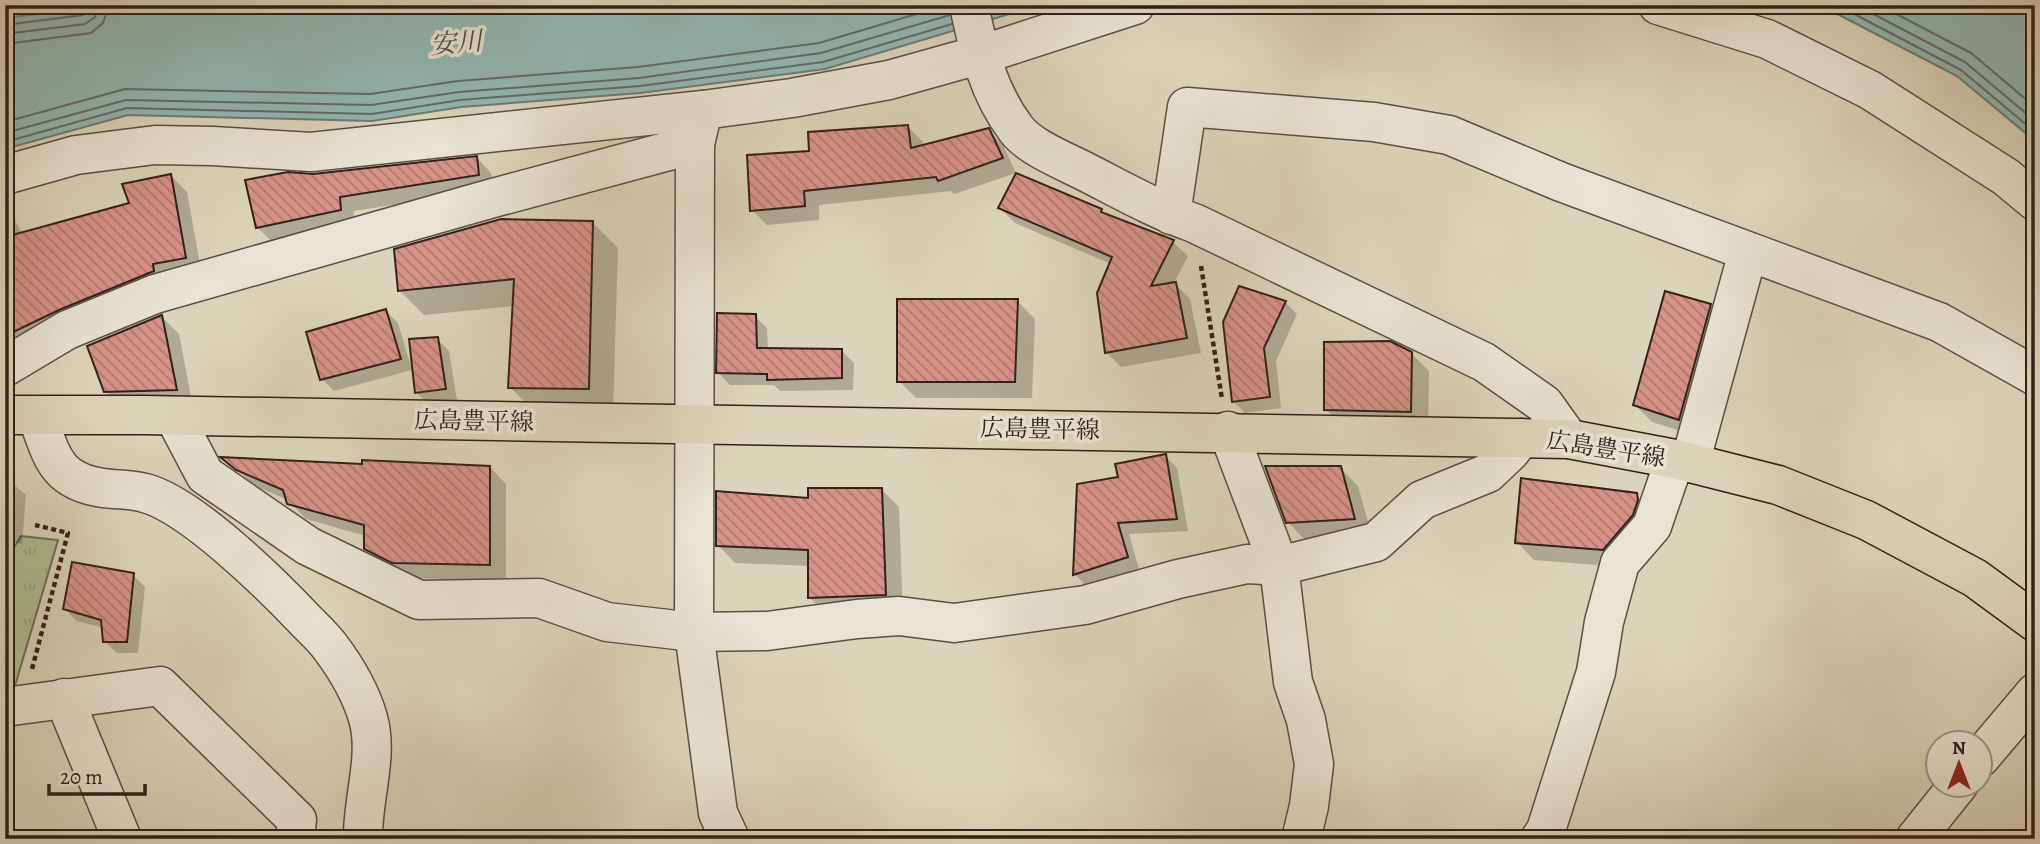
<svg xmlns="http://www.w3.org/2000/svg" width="2040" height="844" viewBox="0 0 2040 844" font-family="Alegreya,'Noto Serif JP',serif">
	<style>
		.grass { fill: url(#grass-tufts); stroke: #6f6f56; stroke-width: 2 }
		.water { fill: #93b8b4; stroke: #6c7c77; stroke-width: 2 }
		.shadow { fill: #0003 }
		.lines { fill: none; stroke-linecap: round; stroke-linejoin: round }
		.shore { stroke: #626c68; stroke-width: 2 }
		.building { fill: url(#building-back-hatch); stroke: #31211b; stroke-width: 2 }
		.minor-casing { stroke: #5c4e43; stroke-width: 41 }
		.major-casing { stroke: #31211b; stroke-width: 41 }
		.path { stroke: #31211b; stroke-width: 4.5; stroke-dasharray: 5 3.5; stroke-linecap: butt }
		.minor { stroke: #e8e3d2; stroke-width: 38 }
		.major { stroke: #dcd4ba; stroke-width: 38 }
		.labels { text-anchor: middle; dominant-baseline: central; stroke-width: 7; stroke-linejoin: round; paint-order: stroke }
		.street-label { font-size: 24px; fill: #31211b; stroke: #e8e3d2 }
		.water-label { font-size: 26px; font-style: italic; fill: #4e4e49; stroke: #e8e3d2 }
	</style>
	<defs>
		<pattern id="grass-tufts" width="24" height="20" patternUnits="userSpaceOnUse" patternTransform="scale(1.75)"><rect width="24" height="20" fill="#adbd92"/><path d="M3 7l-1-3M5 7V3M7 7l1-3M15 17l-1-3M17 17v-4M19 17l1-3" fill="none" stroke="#95a27d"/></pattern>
		<pattern id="building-back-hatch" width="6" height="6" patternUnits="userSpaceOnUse" patternTransform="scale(1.75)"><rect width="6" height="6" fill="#d79287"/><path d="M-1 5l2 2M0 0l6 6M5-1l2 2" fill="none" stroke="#af776e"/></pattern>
	</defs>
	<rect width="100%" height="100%" fill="#dcd4ba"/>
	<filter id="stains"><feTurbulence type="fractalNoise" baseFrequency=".00286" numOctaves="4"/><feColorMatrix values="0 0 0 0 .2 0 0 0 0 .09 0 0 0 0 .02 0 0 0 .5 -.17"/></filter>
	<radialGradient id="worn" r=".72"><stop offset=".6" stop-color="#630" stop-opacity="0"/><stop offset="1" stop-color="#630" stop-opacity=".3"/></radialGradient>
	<!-- grass -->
	<polygon class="grass" points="21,536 58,540 12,696 5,697 5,562"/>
	<!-- water -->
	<g class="water">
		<polygon points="1040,5 825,69 640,93 461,107 372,121 128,115 5,149 5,18 101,6"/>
		<polygon points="1820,5 2018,5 2035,21 2035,141 1957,76"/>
	</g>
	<!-- shadow -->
	<g class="shadow">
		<polygon points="908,127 923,142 923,147 988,130 1003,145 1016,173 954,194 951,191 819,205 819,220 767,225 752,210 811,152"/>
		<polygon points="477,158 491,173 493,189 354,211 354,225 272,242 257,227 313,176"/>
		<polygon points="170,175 187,192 202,275 5,360 5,208 13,216 22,234 132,204"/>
		<polygon points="1000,208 1101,211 1105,215 1173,242 1188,256 1174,283 1190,299 1201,353 1121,367 1106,352 1111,264 1015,223"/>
		<polygon points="593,223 618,248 613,414 535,412 510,387 514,306 424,315 399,290"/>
		<polygon points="1017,301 1035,319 1032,398 916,398 899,381"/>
		<polygon points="1285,302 1297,314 1276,361 1281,408 1245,413 1233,401"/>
		<polygon points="1710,305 1728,323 1697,436 1652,422 1635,405"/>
		<polygon points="386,311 398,323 412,370 334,391 322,379"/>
		<polygon points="755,316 767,328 768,350 842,351 854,363 853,390 780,391 774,385 730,385 718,372"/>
		<polygon points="162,317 179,334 193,407 123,409 105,391"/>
		<polygon points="437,339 449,351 457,400 429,405 417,393"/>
		<polygon points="1411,353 1429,371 1428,429 1343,427 1326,409"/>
		<polygon points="1165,456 1177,468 1188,531 1129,534 1139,569 1086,586 1075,574 1120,479"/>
		<polygon points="225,459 364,466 490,467 506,484 506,581 410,578 383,565 366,548 366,536 306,519 288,500 255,486"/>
		<polygon points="1340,468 1358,486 1372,536 1305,540 1288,522"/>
		<polygon points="5,477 26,495 22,544 5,541"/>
		<polygon points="881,489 899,507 903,612 827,615 810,598 810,566 735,563 718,545 810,499"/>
		<polygon points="1636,495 1654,512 1621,567 1534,560 1517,542"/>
		<polygon points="133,575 145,587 138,653 117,653 104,641 104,628 77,621 65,609"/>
	</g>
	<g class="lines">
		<!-- shore -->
		<g class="shore">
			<polyline points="1837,5 1961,70 2035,132"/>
			<polyline points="1856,5 1965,62 2035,121"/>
			<polyline points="1879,5 1971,53 2035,107"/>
			<polyline points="5,25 83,15 88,11 89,5"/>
			<polyline points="5,34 85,24 95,17 98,5"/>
			<polyline points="5,44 91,33 103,23 109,5"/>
			<polyline points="5,122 125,89 370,94 458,81 638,67 819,43 947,5"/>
			<polyline points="5,133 126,100 371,105 459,92 639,78 821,53 950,15"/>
			<polyline points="5,142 127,108 372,114 460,100 640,86 823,62 952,24"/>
		</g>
	</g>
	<!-- building -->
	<g class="building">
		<polygon points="908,125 911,148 989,128 1003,158 938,181 936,177 804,191 805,206 750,211 747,155 809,151 808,132"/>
		<polygon points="477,156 479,175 340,197 341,210 256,228 245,180 288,172 313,174"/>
		<polygon points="1016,173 1102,209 1101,212 1174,240 1151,286 1176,282 1187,338 1105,353 1097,293 1112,257 998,208"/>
		<polygon points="171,174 186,258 153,264 154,271 59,310 5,336 5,237 129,203 122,184"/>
		<polygon points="501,219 593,221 589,389 508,388 514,279 398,291 394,249"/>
		<polygon points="1239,286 1286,301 1264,348 1270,397 1232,402 1223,322"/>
		<polygon points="1665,291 1711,304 1679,420 1633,405"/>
		<polygon points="897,299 1018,299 1015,382 897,382"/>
		<polygon points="386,309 401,359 320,380 306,332"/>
		<polygon points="717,313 756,314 757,348 842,349 842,378 767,380 767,374 716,373"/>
		<polygon points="162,315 177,390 104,392 87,346"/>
		<polygon points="438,337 446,389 415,393 409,339"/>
		<polygon points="1390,341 1412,352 1411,412 1324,410 1324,342"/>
		<polygon points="1166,454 1177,519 1118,523 1128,557 1073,575 1077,484 1118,477 1115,464"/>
		<polygon points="220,457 362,464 362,460 490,466 490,565 392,563 364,549 364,525 287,504 283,490 236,470"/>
		<polygon points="1265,466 1341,466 1355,519 1286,523"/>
		<polygon points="1521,478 1637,493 1638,500 1633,515 1603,550 1515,543"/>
		<polygon points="808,488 882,488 886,595 808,598 808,550 716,546 716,491 808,498"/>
		<polygon points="72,562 134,573 127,642 103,642 101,620 63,609"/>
	</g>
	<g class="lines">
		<defs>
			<g id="minor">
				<path d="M969 5C978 49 988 92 1016 129 1030 148 1067 162 1088 173 1123 191 1157 210 1194 223L1484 362 1544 404 1569 439"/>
				<polyline points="1658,5 1767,39 1870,90 2006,177 2035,201"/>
				<polyline points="703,110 695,144 694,632 718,813 730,839"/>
				<polyline points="5,175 76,155 155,145 213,146 311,152 703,110 792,98 889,80 993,51 1135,5"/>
				<polyline points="1171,215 1187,107 1374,122 1449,135 1561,182 1939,322 2035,376"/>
				<polyline points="5,367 67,330 155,294 493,198 695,144"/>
				<path d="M37 416C52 456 55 481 103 488 117 490 132 489 145 493 191 505 272 585 306 621 314 629 324 638 331 648 346 668 361 694 368 718 379 756 362 800 363 839"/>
				<polyline points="174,416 205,475 308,546 419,600 539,598 607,622 694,632 767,631 857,619 899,616 954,623 1085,605 1178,579 1247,564 1279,566 1376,542 1422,500 1488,473 1510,452 1521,438"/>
				<polyline points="1228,431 1279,566 1293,682 1306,720 1314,764 1309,806 1301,839"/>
				<polyline points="1690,463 1748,252"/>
				<polyline points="64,698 122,839"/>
				<polyline points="5,707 160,686 297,820 295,839"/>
				<polyline points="1980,758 2035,693"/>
				<polyline points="1540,839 1546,830 1596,672 1604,622 1620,563 1652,526 1675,459"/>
				<polyline points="1915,839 1959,784"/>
			</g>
			<polyline id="major" points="5,415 143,415 1569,439 1675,459 1778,485 1866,520 1975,578 2035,622"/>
		</defs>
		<!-- minor casing -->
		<use href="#minor" class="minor-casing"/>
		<!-- major casing -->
		<use href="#major" class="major-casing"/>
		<!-- path -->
		<g class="path">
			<polyline points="1201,266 1222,399"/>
			<polyline points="32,669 68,533 35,525"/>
		</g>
		<!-- minor -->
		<use href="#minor" class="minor"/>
		<!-- major -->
		<use href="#major" class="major"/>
	</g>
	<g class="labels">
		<!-- street labels -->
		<g class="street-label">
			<text transform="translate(474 421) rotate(1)">広島豊平線</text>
			<text transform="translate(1040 429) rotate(1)">広島豊平線</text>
			<text transform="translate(1606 449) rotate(9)">広島豊平線</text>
		</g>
		<!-- water labels -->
		<g class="water-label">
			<text transform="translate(456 43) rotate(-5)">安川</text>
		</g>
	</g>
	<!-- margin -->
	<rect width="2040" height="844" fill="none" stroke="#dcd4ba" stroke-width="28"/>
	<rect x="7" y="7" width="2026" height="830" fill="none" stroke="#31211b" stroke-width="3.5"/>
	<rect x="14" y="14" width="2012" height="816" fill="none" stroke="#31211b" stroke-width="2"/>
	<!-- north arrow -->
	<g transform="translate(1959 764)"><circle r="33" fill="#e8e3d2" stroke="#9f9589" stroke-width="2"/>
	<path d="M0-5L12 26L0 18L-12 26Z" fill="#8f2418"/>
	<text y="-10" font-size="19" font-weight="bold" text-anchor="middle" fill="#31211b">N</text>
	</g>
	<!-- scale -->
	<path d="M49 784v10h96v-10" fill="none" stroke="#31211b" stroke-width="3.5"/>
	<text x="60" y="784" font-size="21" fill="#31211b" stroke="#e8e3d2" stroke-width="5" paint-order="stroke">20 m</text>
	<rect width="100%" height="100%" filter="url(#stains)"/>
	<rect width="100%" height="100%" fill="url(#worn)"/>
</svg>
